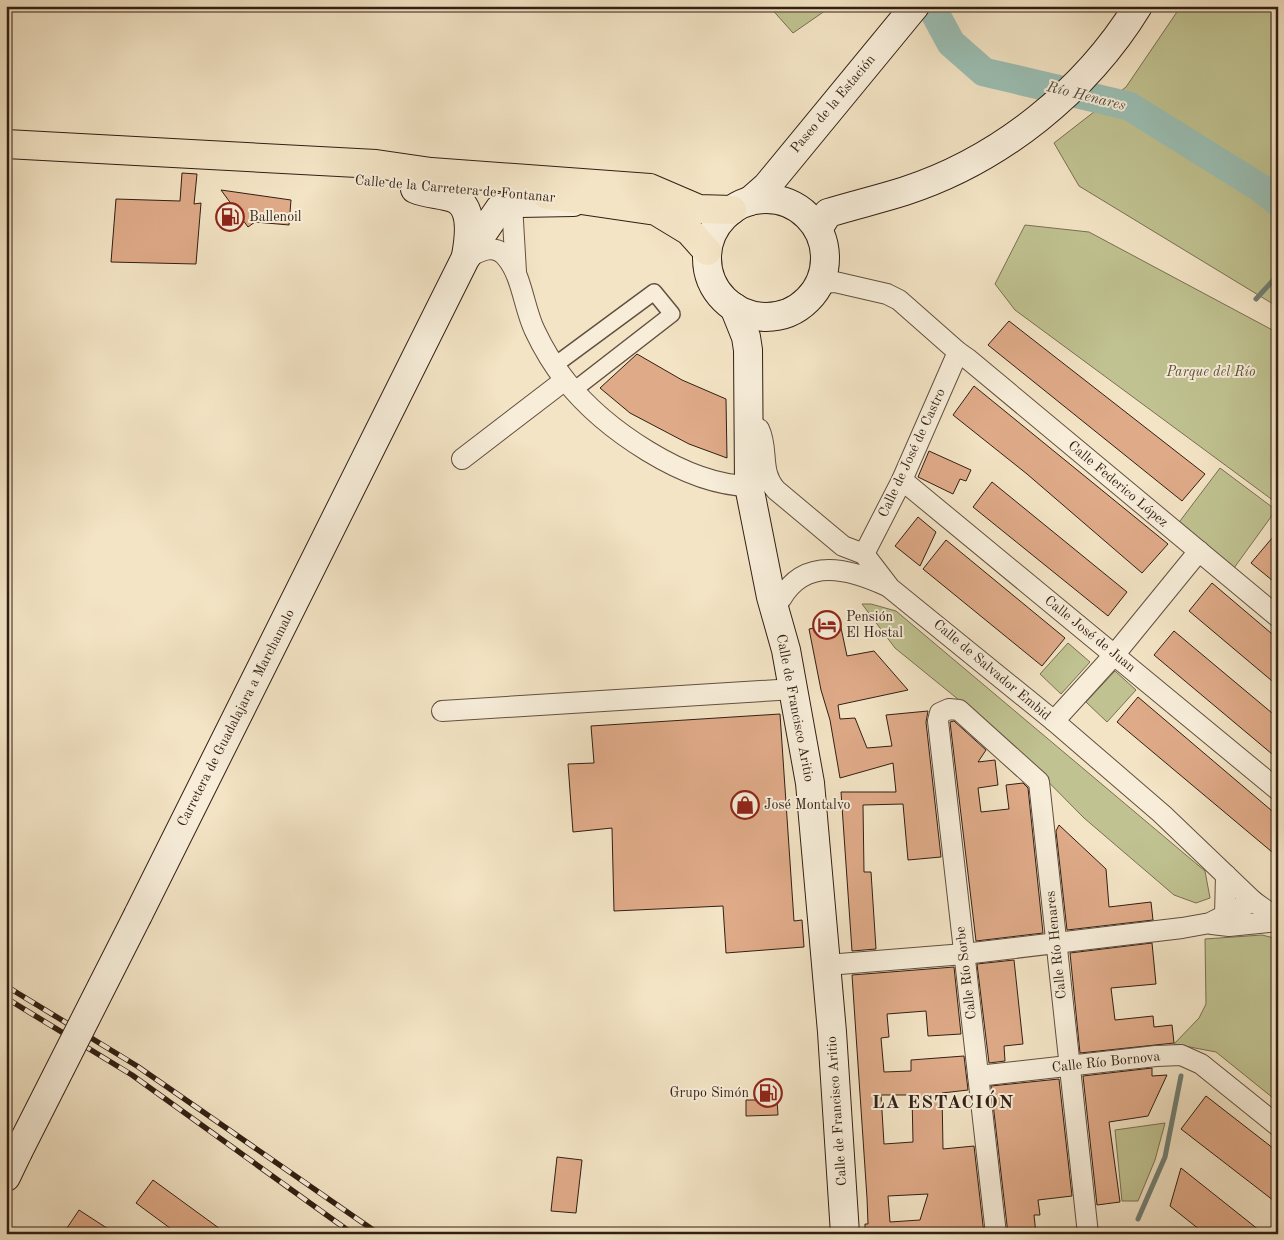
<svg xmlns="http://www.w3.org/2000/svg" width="1284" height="1240" viewBox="0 0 1284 1240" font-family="'Old Standard TT',serif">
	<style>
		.green { fill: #c0c291; stroke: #797052 }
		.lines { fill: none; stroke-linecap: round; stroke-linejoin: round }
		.stream { stroke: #717f74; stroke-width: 5 }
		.river { stroke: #9bbfb4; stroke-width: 29 }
		.building { fill: #dfaa88; stroke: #321f13; fill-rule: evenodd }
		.pedestrian-casing { stroke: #625040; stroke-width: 18 }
		.minor-casing { stroke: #625040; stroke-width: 22 }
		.secondary-casing { stroke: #321f13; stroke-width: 30 }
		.primary-casing { stroke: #321f13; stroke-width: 30 }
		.pedestrian { stroke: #f7edd9; stroke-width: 15 }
		.minor { stroke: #f7edd9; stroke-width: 20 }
		.secondary { stroke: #f7edd9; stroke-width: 28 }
		.primary { stroke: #f3e4c5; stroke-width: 28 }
		.rail-casing { stroke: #321f13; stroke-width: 5.5 }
		.rail { stroke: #f7edd9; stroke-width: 4; stroke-dasharray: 11; stroke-linecap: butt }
		.secondary-bridge-casing { stroke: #321f13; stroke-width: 30; stroke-linecap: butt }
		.secondary-bridge { stroke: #f7edd9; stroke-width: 28 }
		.labels { text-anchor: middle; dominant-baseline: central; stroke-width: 4; stroke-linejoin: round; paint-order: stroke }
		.street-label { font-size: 14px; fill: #321f13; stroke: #f7edd9 }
		.poi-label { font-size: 14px; fill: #321f13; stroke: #f7edd9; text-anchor: start }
		.park-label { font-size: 14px; font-style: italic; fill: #5d5039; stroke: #f7edd9 }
		.water-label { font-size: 15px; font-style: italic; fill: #524f43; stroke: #f7edd9 }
		.district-label { font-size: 19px; font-weight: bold; letter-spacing: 1px; fill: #321f13; stroke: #f7edd9 }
	</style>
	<rect width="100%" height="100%" fill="#f3e4c5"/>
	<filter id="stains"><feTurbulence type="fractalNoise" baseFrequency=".004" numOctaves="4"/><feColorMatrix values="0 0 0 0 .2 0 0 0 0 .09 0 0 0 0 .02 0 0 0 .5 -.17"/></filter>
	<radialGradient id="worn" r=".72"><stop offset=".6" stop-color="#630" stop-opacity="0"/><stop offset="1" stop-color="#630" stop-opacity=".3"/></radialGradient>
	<!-- green -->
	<g class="green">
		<polygon points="769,6 832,6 793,33"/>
		<polygon points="1181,6 1278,6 1278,307 1079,186 1054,143 1126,87"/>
		<polygon points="1025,225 1089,232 1278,333 1278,504 1015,310 995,284"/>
		<polygon points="1220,468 1276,510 1234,568 1177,525"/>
		<polygon points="862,604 871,604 896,611 1205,871 1210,898 1196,903 1174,895 1084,818 1002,735 895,648"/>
		<polygon points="1068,643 1090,662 1061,694 1040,674"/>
		<polygon points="1115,671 1136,690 1107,722 1086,702"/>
		<polygon points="1262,935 1278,939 1278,1102 1216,1052 1174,1044 1199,1018 1206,1004 1205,939"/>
		<polygon points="1165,1123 1155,1160 1138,1201 1122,1201 1115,1130"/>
	</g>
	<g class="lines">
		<!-- stream -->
		<g class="stream">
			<polyline points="1256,299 1278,275"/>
			<polyline points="1138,1219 1165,1157 1181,1076"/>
		</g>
		<!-- river -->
		<polyline class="river" points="931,6 951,43 984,72 1129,106 1262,189 1278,202"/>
	</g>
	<!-- building -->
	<g class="building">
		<polygon points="182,173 197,174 194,204 201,203 196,264 111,262 116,199 180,201"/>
		<polygon points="221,190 291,200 289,225 255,222 248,227"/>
		<polygon points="1009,321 1205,474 1182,501 988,345"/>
		<polygon points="637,354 682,380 726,399 727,458 689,444 630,413 600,388"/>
		<polygon points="974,386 1168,544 1142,573 1027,474 953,415"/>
		<polygon points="929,451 971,470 966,481 960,479 953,494 918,477"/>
		<polygon points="992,482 1127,592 1108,616 973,507"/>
		<polygon points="918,517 936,532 920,566 895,546"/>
		<polygon points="1278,531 1278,585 1251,563"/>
		<polygon points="946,540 1065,638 1042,666 923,569"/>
		<polygon points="1212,583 1278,639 1278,686 1189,611"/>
		<polygon points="840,623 847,656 874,651 908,690 838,705 840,719 855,718 867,748 892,746 886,715 928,711 926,722 941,857 908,860 903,804 863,805 864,872 871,872 876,949 852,951 841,792 896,792 893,763 840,778 830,720 821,690 809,629"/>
		<polygon points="1174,631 1278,718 1278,759 1154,655"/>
		<polygon points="1138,697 1278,816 1278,857 1117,722"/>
		<polygon points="780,714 794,921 802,920 804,947 726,953 723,906 614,911 612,828 573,832 568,764 594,763 591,726"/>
		<polygon points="954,721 986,750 978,762 995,760 998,785 978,788 981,812 1009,809 1006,785 1023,783 1028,788 1043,933 976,941 950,722"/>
		<polygon points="1059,825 1106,869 1109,907 1151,902 1153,920 1067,930 1056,831"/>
		<polygon points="1152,943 1156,984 1111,988 1115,1020 1153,1016 1154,1027 1172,1025 1174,1043 1080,1053 1070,953"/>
		<polygon points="1014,960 1023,1044 1004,1046 1005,1061 989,1063 977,964"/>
		<path d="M954 967 961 1034 928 1036 926 1011 887 1014 889 1037 881 1038 884 1072 911 1071V1060L964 1056 968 1090 942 1093 943 1149 974 1146 984 1234H865V1224H868L867 1198 852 975ZM881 1095H912L913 1142 884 1144ZM928 1194 920 1220 890 1222 888 1196Z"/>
		<polygon points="1152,1068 1152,1076 1167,1075 1148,1116 1109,1122 1120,1202 1097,1205 1083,1076"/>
		<polygon points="1059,1079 1072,1196 1038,1200 1040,1215 1034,1215 1036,1234 1008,1234 991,1086"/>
		<polygon points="1206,1096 1278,1152 1278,1204 1181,1129"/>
		<polygon points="746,1100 777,1100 778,1115 746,1116"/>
		<polygon points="557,1157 582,1160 576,1213 551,1211"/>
		<polygon points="1181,1168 1264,1234 1205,1234 1170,1206"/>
		<polygon points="153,1180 227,1234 178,1234 136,1203"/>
		<polygon points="79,1210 116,1234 63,1234"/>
	</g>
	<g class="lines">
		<defs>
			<polyline id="pedestrian" points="555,365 654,292 672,314 574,390"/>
			<g id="minor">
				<polyline points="512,204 516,272"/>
				<path d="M465 259C478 252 494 242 506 257 522 275 524 309 535 331 543 348 554 366 565 380 604 429 685 485 749 486"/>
				<polyline points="817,286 823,283 835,282 887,294 899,300 958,352 968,359 1278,617"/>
				<path d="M759 429C769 450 759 471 776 490L843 546 864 554 890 588 1054 721 1162 814 1253 901 1278 919"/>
				<polyline points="462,459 565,380"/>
				<polyline points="902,480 1278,790"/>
				<polyline points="864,554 902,480 958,352"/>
				<path d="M781 599C805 556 850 569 887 586"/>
				<polyline points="442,711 794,689"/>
				<polyline points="1054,721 1115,654 1199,551"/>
				<polyline points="1225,916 1226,875"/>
				<polyline points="1212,924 1229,926 1278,921"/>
				<polyline points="827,965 964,954 1182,928 1210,923 1253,901"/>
				<polyline points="978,1076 1156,1056 1181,1055 1201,1064 1278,1126"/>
				<polyline points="996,1234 938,721 940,713 949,709 959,710 1039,782 1088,1234"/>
			</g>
			<g id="secondary">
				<path d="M415 189C427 194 441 194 453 198 475 206 469 239 466 256"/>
				<circle cx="766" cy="258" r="59"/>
				<polyline points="750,201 767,186 915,6"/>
				<path d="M818 229 828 213C854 205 880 199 905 191 1000 160 1086 91 1138 6"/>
				<polyline points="734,307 746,337 748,350 749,486 771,597 786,650 810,783 832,1032 845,1234"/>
				<polyline points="138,915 465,259 500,208 519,203 573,202"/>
				<polyline points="6,1177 18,1152"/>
			</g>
			<g id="primary">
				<polyline points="6,144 376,164 431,172 650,188 699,209 732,210"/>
				<polyline points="547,195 656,211 689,231 707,251"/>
			</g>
		</defs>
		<!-- pedestrian casing -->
		<use href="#pedestrian" class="pedestrian-casing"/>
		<!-- minor casing -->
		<use href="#minor" class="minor-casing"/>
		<!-- secondary casing -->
		<use href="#secondary" class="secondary-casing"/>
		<!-- primary casing -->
		<use href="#primary" class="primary-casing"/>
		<!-- pedestrian -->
		<use href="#pedestrian" class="pedestrian"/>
		<!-- minor -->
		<use href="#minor" class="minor"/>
		<!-- secondary -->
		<use href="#secondary" class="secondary"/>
		<!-- primary -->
		<use href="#primary" class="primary"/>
		<defs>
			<g id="rail">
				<polyline points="6,986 137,1066 379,1234"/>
				<polyline points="6,998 132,1075 353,1234"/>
			</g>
		</defs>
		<!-- rail casing -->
		<use href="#rail" class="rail-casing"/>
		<!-- rail -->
		<use href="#rail" class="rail"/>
		<defs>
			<polyline id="secondary-bridge" points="18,1152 138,915"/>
		</defs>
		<!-- secondary-bridge casing -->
		<use href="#secondary-bridge" class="secondary-bridge-casing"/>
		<!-- secondary-bridge -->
		<use href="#secondary-bridge" class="secondary-bridge"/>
	</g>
	<!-- icons -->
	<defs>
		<symbol id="fuel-ring" viewBox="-11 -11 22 22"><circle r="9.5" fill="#f7edd9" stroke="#8f2418" stroke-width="1.5"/><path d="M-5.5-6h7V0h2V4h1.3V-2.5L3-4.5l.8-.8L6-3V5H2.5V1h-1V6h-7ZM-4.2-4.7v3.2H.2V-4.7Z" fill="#8f2418"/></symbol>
		<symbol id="hotel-ring" viewBox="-11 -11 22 22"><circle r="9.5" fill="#f7edd9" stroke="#8f2418" stroke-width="1.5"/><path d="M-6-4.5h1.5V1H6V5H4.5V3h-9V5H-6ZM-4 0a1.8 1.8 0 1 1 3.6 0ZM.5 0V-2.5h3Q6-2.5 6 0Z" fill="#8f2418"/></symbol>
		<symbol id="shop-ring" viewBox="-11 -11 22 22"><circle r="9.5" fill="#f7edd9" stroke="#8f2418" stroke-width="1.5"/><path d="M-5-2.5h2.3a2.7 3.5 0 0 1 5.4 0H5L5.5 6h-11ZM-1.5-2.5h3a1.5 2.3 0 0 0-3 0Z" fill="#8f2418"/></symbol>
	</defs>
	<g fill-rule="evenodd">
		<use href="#fuel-ring" x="214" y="201" width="32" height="32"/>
		<use href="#hotel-ring" x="811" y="609" width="32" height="32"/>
		<use href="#shop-ring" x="729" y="789" width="32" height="32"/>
		<use href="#fuel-ring" x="752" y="1077" width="32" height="32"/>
	</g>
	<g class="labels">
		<!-- street labels -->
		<g class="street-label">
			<text transform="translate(833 104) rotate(-50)">Paseo de la Estación</text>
			<text transform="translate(455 189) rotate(5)">Calle de la Carretera de Fontanar</text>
			<text transform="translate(912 453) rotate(-65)">Calle de José de Castro</text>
			<text transform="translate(1118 484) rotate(40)">Calle Federico López</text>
			<text transform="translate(1090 634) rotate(39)">Calle José de Juan</text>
			<text transform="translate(992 670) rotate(40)">Calle de Salvador Embid</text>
			<text transform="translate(795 708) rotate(79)">Calle de Francisco Aritio</text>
			<text transform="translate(236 718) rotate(-63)">Carretera de Guadalajara a Marchamalo</text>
			<text transform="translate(1056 945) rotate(-96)">Calle Río Henares</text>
			<text transform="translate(966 973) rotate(-97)">Calle Río Sorbe</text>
			<text transform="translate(1106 1062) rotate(-6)">Calle Río Bornova</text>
			<text transform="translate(837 1111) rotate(-94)">Calle de Francisco Aritio</text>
		</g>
		<!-- poi labels -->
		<g class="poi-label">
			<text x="249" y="217">Ballenoil</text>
			<text x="846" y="617">Pensión<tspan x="846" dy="16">El Hostal</tspan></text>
			<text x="764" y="805">José Montalvo</text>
			<text x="749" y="1093" text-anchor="end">Grupo Simón</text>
		</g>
		<!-- park labels -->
		<g class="park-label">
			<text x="1211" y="372">Parque del Río</text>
		</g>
		<!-- water labels -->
		<g class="water-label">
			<text transform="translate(1086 97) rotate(14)">Río Henares</text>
		</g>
		<!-- district labels -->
		<g class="district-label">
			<text x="943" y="1103">LA ESTACIÓN</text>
		</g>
	</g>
	<!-- margin -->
	<rect width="1284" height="1240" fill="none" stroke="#f3e4c5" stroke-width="25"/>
	<rect x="8" y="8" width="1269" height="1225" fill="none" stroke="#321f13" stroke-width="2.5"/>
	<rect x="12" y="12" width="1259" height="1215" fill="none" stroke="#321f13"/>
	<rect width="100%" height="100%" filter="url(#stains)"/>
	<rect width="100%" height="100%" fill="url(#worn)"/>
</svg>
